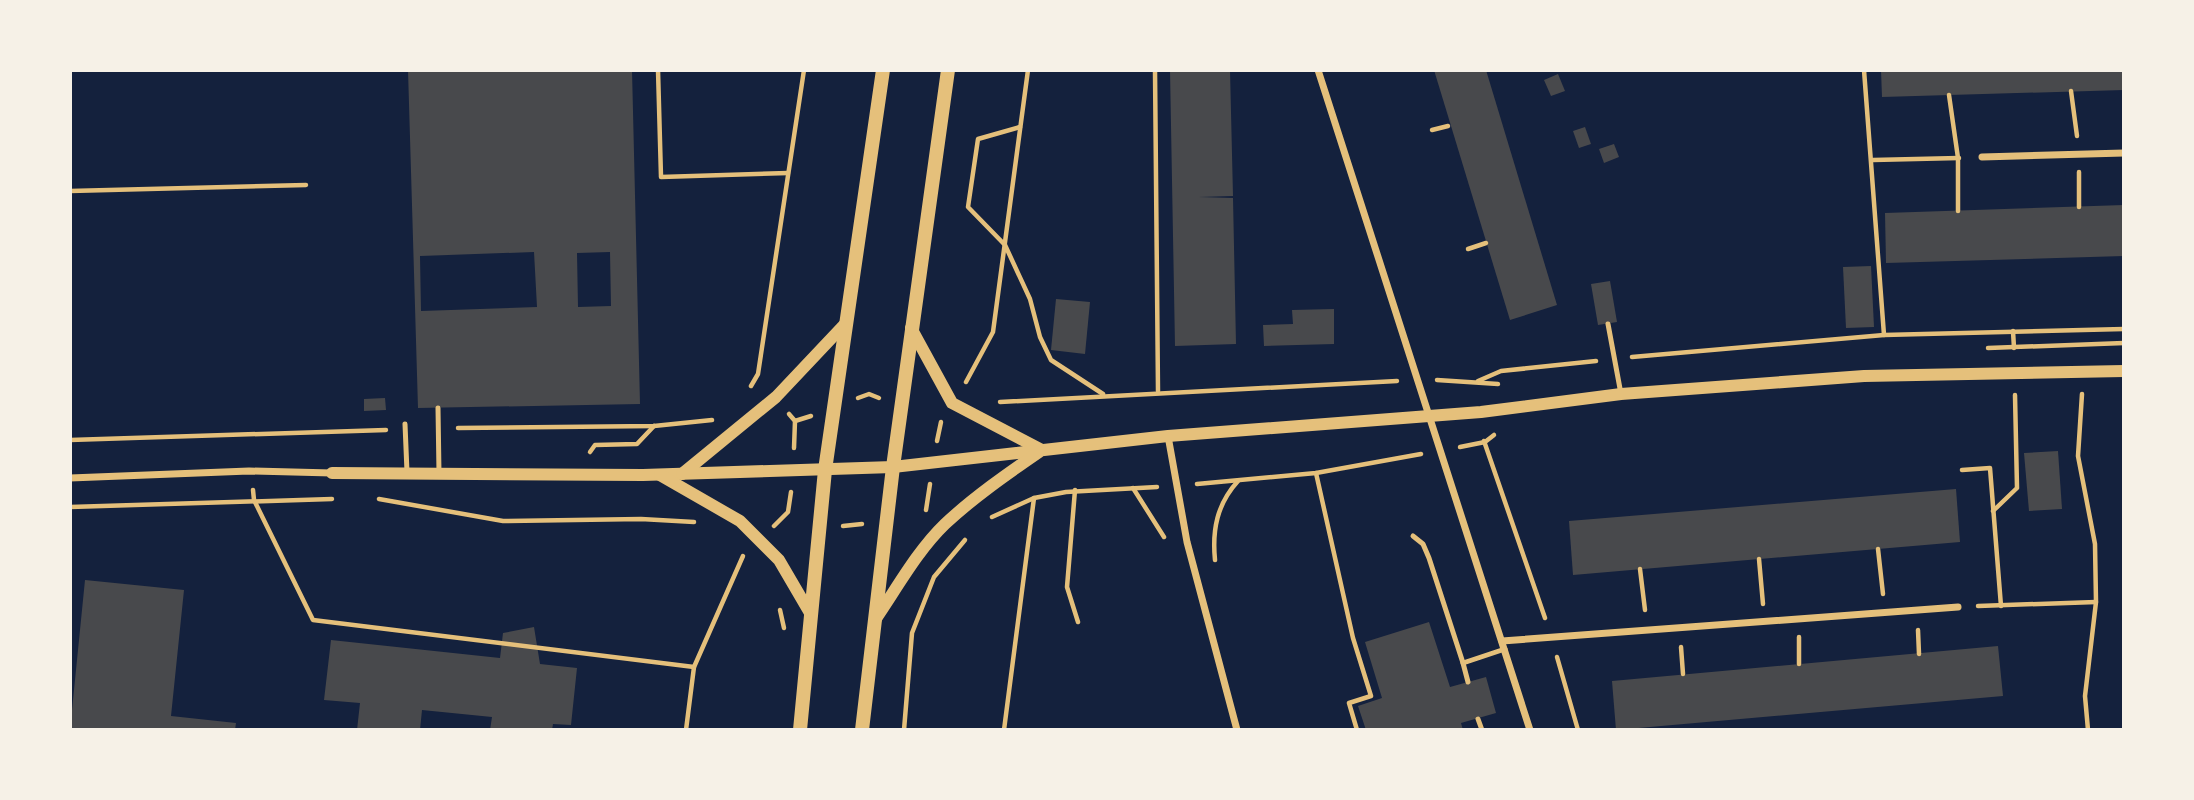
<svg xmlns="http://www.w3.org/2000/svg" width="2194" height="800" viewBox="0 0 2194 800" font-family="Karla,sans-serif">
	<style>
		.building { fill: #48494c; fill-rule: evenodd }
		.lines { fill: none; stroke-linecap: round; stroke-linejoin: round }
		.path { stroke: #e5c07b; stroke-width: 4.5 }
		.service { stroke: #e5c07b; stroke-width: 5 }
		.minor { stroke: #e5c07b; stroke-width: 7 }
		.tertiary { stroke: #e5c07b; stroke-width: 12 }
		.secondary { stroke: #e5c07b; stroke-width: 14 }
	</style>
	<rect width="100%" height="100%" fill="#14213d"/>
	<!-- building -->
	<g class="building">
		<path d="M408 70H632L640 404 418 408ZM534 252 537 307 421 311 420 256ZM610 252 611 306 578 307 577 253Z"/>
		<polygon points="1170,70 1230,70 1233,196 1199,197 1233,198 1236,344 1175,346"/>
		<polygon points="1434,70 1486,70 1557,305 1510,320"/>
		<polygon points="1881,70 2124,70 2124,90 1882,97"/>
		<polygon points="1558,74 1565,91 1551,96 1544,80"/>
		<polygon points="1585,127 1591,144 1579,148 1573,131"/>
		<polygon points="1614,144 1619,157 1604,163 1599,149"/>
		<polygon points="2124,205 2124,256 1886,263 1885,213"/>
		<polygon points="1871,266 1874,327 1846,328 1843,267"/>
		<polygon points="1610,281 1617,322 1598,325 1591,284"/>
		<polygon points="1056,299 1090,302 1085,354 1051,350"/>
		<polygon points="1334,309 1334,344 1264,346 1263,325 1293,324 1292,310"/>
		<polygon points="385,398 386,410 364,411 364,399"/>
		<polygon points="2058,451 2062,509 2029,511 2024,453"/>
		<polygon points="1956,489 1960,542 1573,575 1569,521"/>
		<polygon points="85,580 184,590 171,716 236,723 235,730 70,730"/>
		<polygon points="1429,622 1450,687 1486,677 1496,713 1461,723 1463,730 1366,730 1358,706 1382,698 1365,642"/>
		<polygon points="534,627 540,664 577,668 571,725 553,724 552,730 490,730 492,717 422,710 420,730 357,730 360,703 324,700 331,640 500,658 503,633"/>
		<polygon points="1998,646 2003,696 1616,730 1612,681"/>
	</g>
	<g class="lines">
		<!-- path -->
		<g class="path">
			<polyline points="658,70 661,177 788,173"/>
			<polyline points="1155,70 1158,391"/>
			<polyline points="1864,70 1884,335"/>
			<polyline points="2071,91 2077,136"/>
			<polyline points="1949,95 1958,158 1958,211"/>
			<polyline points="1020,127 978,139 968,207 1005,245 1030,299 1040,337 1051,360 1103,394"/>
			<polyline points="1432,130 1448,126"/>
			<polyline points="1873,160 1959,158"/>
			<polyline points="70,191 306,185"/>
			<polyline points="2079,207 2079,172"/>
			<polyline points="1468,249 1486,243"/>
			<polyline points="2013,331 2014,348"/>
			<polyline points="1988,348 2124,343"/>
			<polyline points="1632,357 1884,335 2124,329"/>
			<polyline points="1437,380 1498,384"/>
			<polyline points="1478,381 1501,371 1596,361"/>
			<polyline points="966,382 993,332 1028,70"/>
			<polyline points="751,386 758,374 804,70"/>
			<polyline points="2082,394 2078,456 2095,544 2096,602 2085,696 2088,730"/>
			<polyline points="858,398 869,394 879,398"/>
			<polyline points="1000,402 1397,381"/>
			<polyline points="789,414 795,421 794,448"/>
			<polyline points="795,421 811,416"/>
			<polyline points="458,428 654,426 712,420"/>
			<polyline points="70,440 386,430"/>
			<polyline points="937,441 941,422"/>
			<polyline points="1484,441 1545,618"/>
			<polyline points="1460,447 1485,442 1494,435"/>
			<polyline points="590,452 595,445 637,444 654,426"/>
			<polyline points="1962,470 1990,468 2001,606"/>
			<polyline points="1316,473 1353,638 1371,696 1349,703 1357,730"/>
			<polyline points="1197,484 1316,473 1421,454"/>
			<polyline points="1133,488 1164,537"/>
			<polyline points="253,490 254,500 313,620 694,667"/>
			<polyline points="1075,490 1067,587 1078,622"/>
			<polyline points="379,499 503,521 641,519 694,522"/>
			<polyline points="70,507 332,499"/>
			<polyline points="926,510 930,484"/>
			<polyline points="1993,511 2017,488 2015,395"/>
			<polyline points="992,517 1034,498 1066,492 1157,487"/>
			<polyline points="774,526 788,512 791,492"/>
			<polyline points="843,526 862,524"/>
			<polyline points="1878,549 1883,594"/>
			<polyline points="1759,559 1763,604"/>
			<path d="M1215 560C1212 530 1217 504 1238 481"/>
			<polyline points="1640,569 1645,610"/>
			<polyline points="1978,606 2096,602"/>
			<polyline points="780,610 784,628"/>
			<polyline points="1918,630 1919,654"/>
			<polyline points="1799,637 1799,664"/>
			<polyline points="1681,647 1683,674"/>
			<polyline points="1557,657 1578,730"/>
			<polyline points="686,730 694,667 743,556"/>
			<polyline points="904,730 912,633 934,577 965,540"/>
			<polyline points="1004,730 1034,498"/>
		</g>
		<!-- service -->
		<g class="service">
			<polyline points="1608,324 1621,394"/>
			<polyline points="438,408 439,473"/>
			<polyline points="405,424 407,472"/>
			<polyline points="1413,536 1423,544 1429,558 1463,663 1505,649"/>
			<polyline points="1463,663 1468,682"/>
			<polyline points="1478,719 1482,730"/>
		</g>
		<!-- minor -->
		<g class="minor">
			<polyline points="1318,70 1530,730"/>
			<polyline points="1982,157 2124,153"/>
			<polyline points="1168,436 1187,542 1237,730"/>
			<polyline points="70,478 249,471 332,473"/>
			<polyline points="1502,641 1958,607"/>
		</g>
		<!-- tertiary -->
		<g class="tertiary">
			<polyline points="911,328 952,403 1042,450"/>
			<polyline points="332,473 643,475 893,467 1168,436 1481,412 1621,394 1864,376 2124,371"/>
			<polyline points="682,474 776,397 844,325"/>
			<polyline points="660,475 740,521 779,560 810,613"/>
			<path d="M875 620C897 588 917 551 945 524 974 497 1007 474 1039 452"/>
		</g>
		<!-- secondary -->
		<g class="secondary">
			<polyline points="800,730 825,470 883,70"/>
			<polyline points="862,730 893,467 948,70"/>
		</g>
	</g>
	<!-- border -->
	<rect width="2194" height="800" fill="none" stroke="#f6f1e7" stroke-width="144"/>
</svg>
